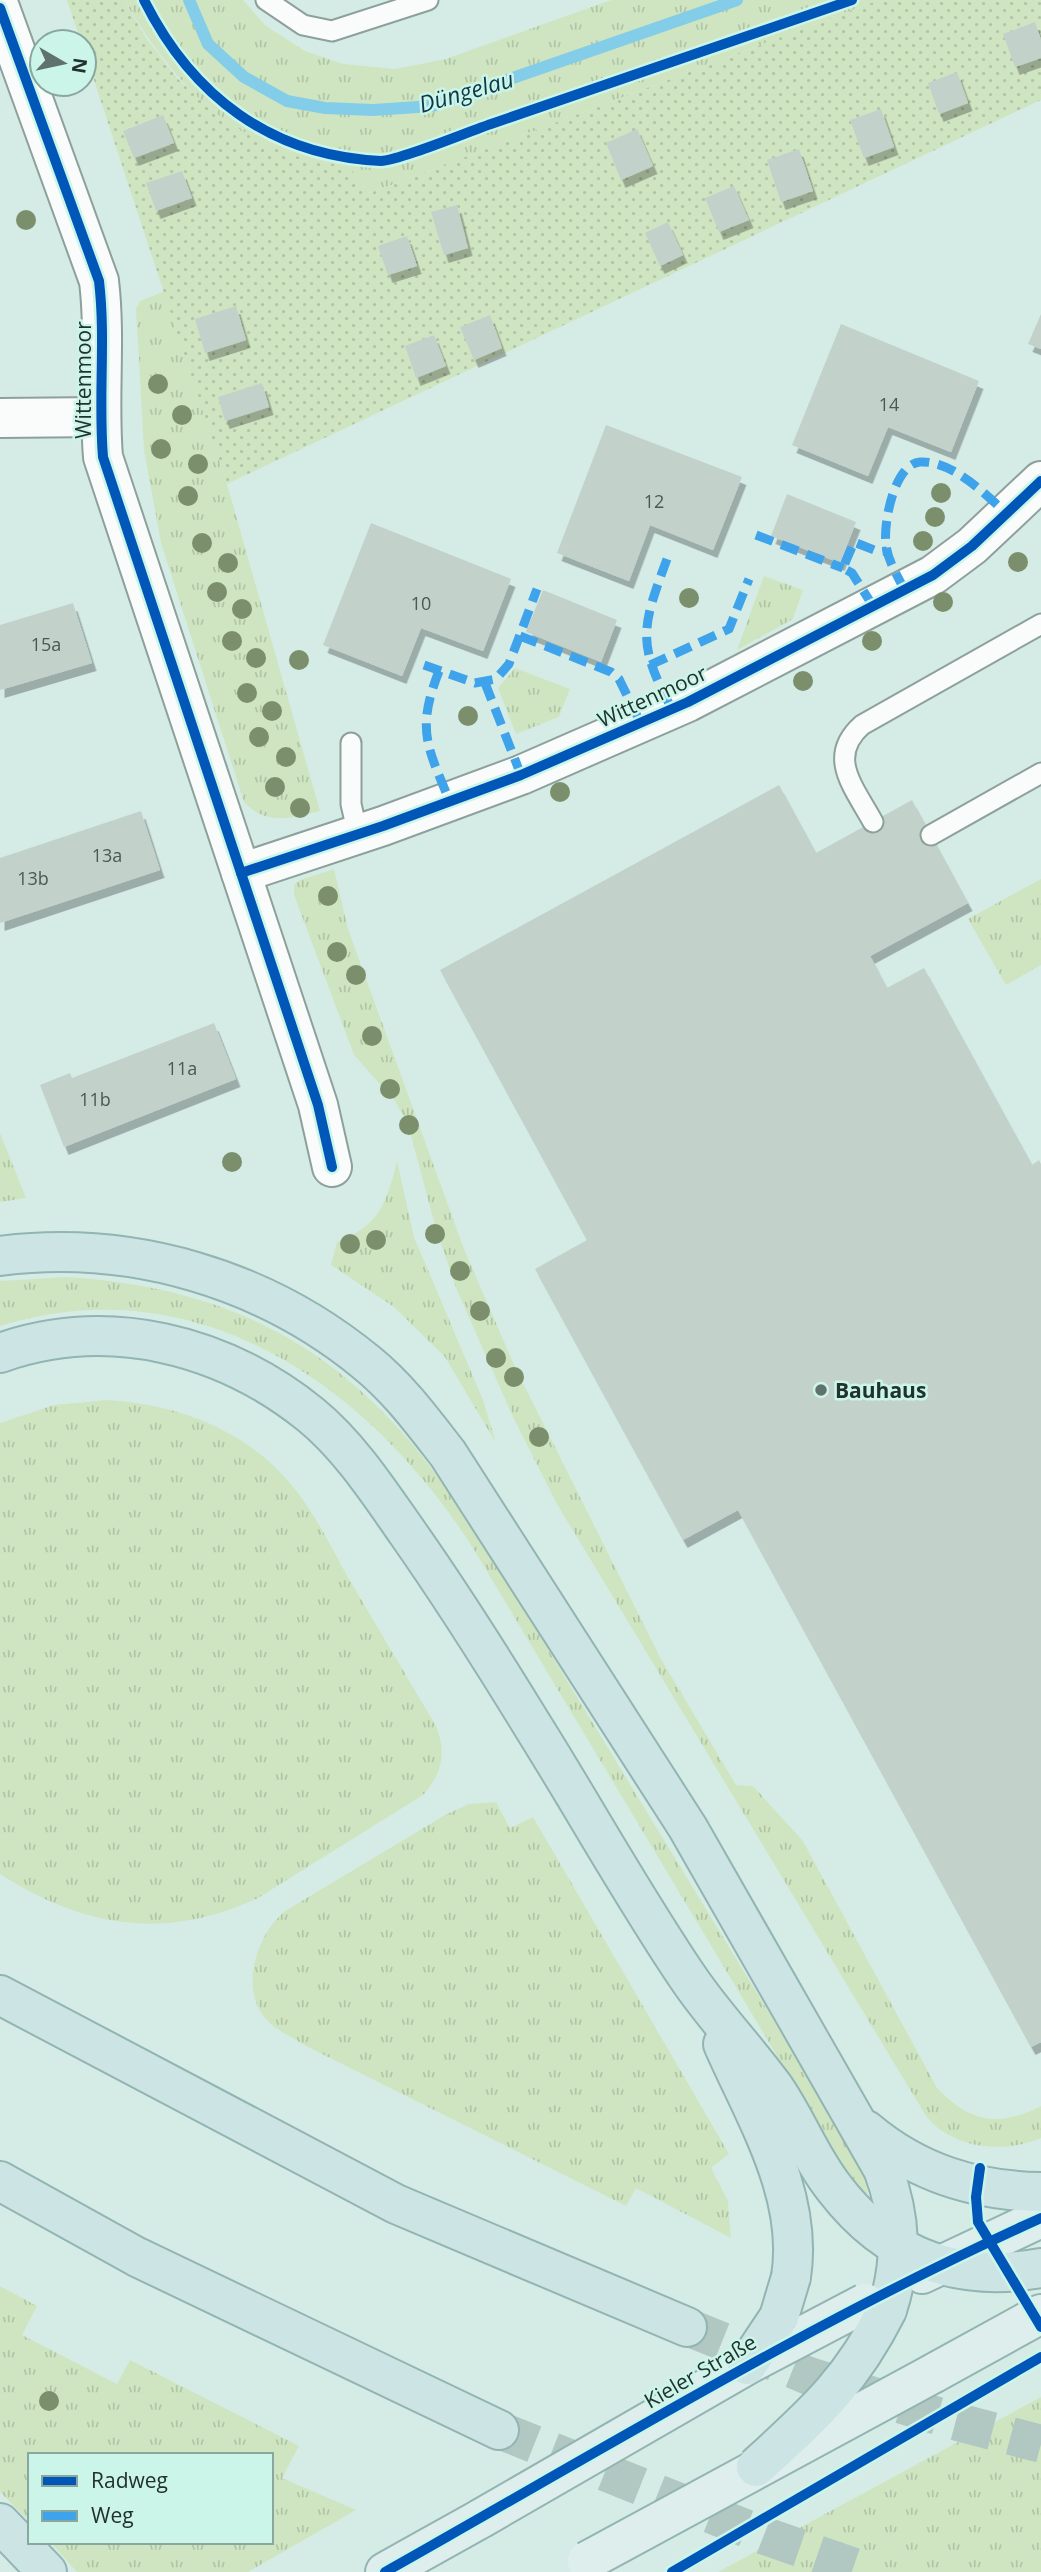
<svg xmlns="http://www.w3.org/2000/svg" width="1041" height="2572" viewBox="0 0 1041 2572" font-family="'Open Sans',sans-serif">
	<style>
		.grass { fill: url(#grass-tufts) }
		.garden { fill: url(#garden-dots) }
		.lines { fill: none; stroke-linecap: round; stroke-linejoin: round }
		.stream { stroke: #84cde8; stroke-width: 12 }
		.building { fill: #c2d2ca; filter: url(#shadow) }
		.motorway-tunnel { stroke: #b1c7c1; stroke-width: 38; stroke-dasharray: 38 19; stroke-linecap: butt }
		.service-casing { stroke: #8ea09b; stroke-width: 23 }
		.minor-casing { stroke: #8ea09b; stroke-width: 42 }
		.primary-casing { stroke: #92b4b2; stroke-width: 42 }
		.motorway-casing { stroke: #92b4b2; stroke-width: 42 }
		.service { stroke: #f9fcfb; stroke-width: 19 }
		.minor { stroke: #f9fcfb; stroke-width: 38 }
		.primary { stroke: #deeeed; stroke-width: 38 }
		.motorway { stroke: #cce4e4; stroke-width: 38 }
		.primary-bridge-casing { stroke: #92b4b2; stroke-width: 42; stroke-linecap: butt }
		.motorway-bridge-casing { stroke: #92b4b2; stroke-width: 42; stroke-linecap: butt }
		.primary-bridge { stroke: #deeeed; stroke-width: 38 }
		.motorway-bridge { stroke: #cce4e4; stroke-width: 38 }
		.quiet { stroke: #3ea3eb; stroke-width: 9; stroke-dasharray: 18 9; stroke-linecap: butt }
		.cycleway-casing { stroke: #ccf5ea; stroke-width: 15 }
		.cycleway { stroke: #0057b8; stroke-width: 10 }
		.tree { fill: #7c8f6c }
		.poi-dot { fill: #60726d; stroke: #ccf5ea; stroke-width: 2.5 }
		.labels { text-anchor: middle; dominant-baseline: central; stroke-width: 5; stroke-linejoin: round; paint-order: stroke }
		.number-label { font-size: 18px; fill: #495954 }
		.street-label { font-size: 21px; fill: #21312c; stroke: #ccf5ea }
		.poi-label { font-size: 21px; font-weight: bold; fill: #21312c; stroke: #ccf5ea; text-anchor: start }
		.water-label { font-size: 23px; font-style: italic; fill: #0d3849; stroke: #ccf5ea }
	</style>
	<defs>
		<pattern id="grass-tufts" width="24" height="20" patternUnits="userSpaceOnUse" patternTransform="scale(1.75)"><rect width="24" height="20" fill="#cfe5c1"/><path d="M3 7l-1-3M5 7V3M7 7l1-3M15 17l-1-3M17 17v-4M19 17l1-3" fill="none" stroke="#b1c5a6"/></pattern>
		<pattern id="garden-dots" width="8" height="8" patternUnits="userSpaceOnUse" patternTransform="scale(1.75)"><rect width="8" height="8" fill="#cfe5c1"/><path d="M2 2h.1M6 6h.1" fill="none" stroke="#b1c5a6" stroke-width="1.8" stroke-linecap="round"/></pattern>
		<filter id="shadow"><feDropShadow dx="4.5" dy="8" stdDeviation="0" flood-color="#0004"/></filter>
	</defs>
	<rect width="100%" height="100%" fill="#d5ece6"/>
	<!-- grass -->
	<g class="grass">
		<path d="M124 0H243L266 26 305 51 343 64 395 69 446 59 611 0H879L370 193 349 167C331 163 313 161 295 157 217 134 164 67 124 0Z"/>
		<path d="M165 291 227 484 320 811C291 818 267 826 244 802L161 543 144 450 136 309 140 301Z"/>
		<polygon points="764,576 803,590 793,619 737,650"/>
		<polygon points="515,668 570,689 559,717 516,734 498,688"/>
		<path d="M334 869 348 929 464 1249 515 1367 661 1659 736 1785 753 1786 803 1841 937 2088C969 2122 999 2128 1041 2106V2138C1004 2154 952 2149 926 2116L557 1504 513 1417 456 1288 434 1222 408 1124 395 1101 354 1055 294 895V885L300 880Z"/>
		<polygon points="1041,879 1041,965 1006,985 968,919"/>
		<polygon points="0,1133 26,1198 0,1202"/>
		<path d="M397 1161 414 1237 483 1400 496 1443 445 1357 394 1307 331 1265 337 1242C380 1225 386 1204 397 1161Z"/>
		<path d="M67 1277C268 1290 380 1377 484 1544L850 2146 862 2170 868 2193 866 2195 846 2171 473 1548C370 1387 198 1264 0 1326V1281Z"/>
		<path d="M106 1400C178 1404 248 1430 294 1488 316 1515 332 1549 349 1579 378 1628 407 1677 436 1726 447 1753 442 1774 423 1795L258 1898C165 1941 84 1928 0 1874V1423L54 1405Z"/>
		<path d="M496 1802 510 1828 533 1817 729 2154 711 2168 728 2201 731 2238 636 2188 626 2206 304 2045C293 2037 275 2030 267 2020 238 1989 257 1934 285 1911L445 1815 469 1804Z"/>
		<polygon points="0,2286 37,2306 22,2335 117,2384 130,2360 299,2446 282,2478 356,2510 248,2572 77,2572 50,2542 271,2542 271,2455 30,2455 30,2522 0,2492"/>
		<polygon points="1041,2397 1041,2572 718,2572"/>
	</g>
	<!-- garden -->
	<polygon class="garden" points="67,0 124,0 146,38 178,79 214,112 258,141 295,156 349,167 370,193 879,0 1041,0 1041,100 227,484 84,50 84,42 81,42"/>
	<g class="lines">
		<!-- stream -->
		<polyline class="stream" points="189,0 208,44 244,77 287,101 325,108 373,110 432,106 737,0"/>
	</g>
	<!-- building -->
	<g class="building">
		<polygon points="1035,22 1041,40 1041,58 1015,67 1003,34"/>
		<polygon points="957,72 968,103 939,114 928,83"/>
		<polygon points="881,109 894,147 864,158 850,120"/>
		<polygon points="163,115 174,143 134,158 123,131"/>
		<polygon points="637,129 653,166 621,180 606,143"/>
		<polygon points="799,149 813,191 781,202 767,160"/>
		<polygon points="182,171 192,198 156,211 146,183"/>
		<polygon points="734,186 749,220 719,232 705,198"/>
		<polygon points="457,205 468,248 444,255 431,212"/>
		<polygon points="668,222 683,255 660,266 645,233"/>
		<polygon points="407,236 417,266 388,275 378,246"/>
		<polygon points="236,306 246,340 205,353 195,319"/>
		<polygon points="1041,314 1041,349 1028,344"/>
		<polygon points="490,315 502,348 474,360 460,327"/>
		<polygon points="841,324 979,381 951,452 888,427 868,476 792,445"/>
		<polygon points="434,335 446,366 416,378 405,346"/>
		<polygon points="262,383 269,407 225,421 218,397"/>
		<polygon points="606,425 742,477 713,550 650,525 629,581 557,553"/>
		<polygon points="787,494 856,522 840,563 771,536"/>
		<polygon points="371,523 511,579 483,651 421,628 402,676 323,645"/>
		<polygon points="543,590 617,620 601,662 526,632"/>
		<polygon points="73,603 92,663 0,690 0,625"/>
		<polygon points="779,785 816,853 912,800 968,903 870,956 887,988 924,968 1032,1165 1039,1160 1041,1164 1041,2042 1031,2047 738,1510 683,1540 535,1269 587,1240 440,970"/>
		<polygon points="141,811 160,870 0,923 0,858"/>
		<polygon points="214,1023 236,1079 64,1147 40,1085 70,1073 72,1078"/>
	</g>
	<g class="lines">
		<!-- motorway-tunnel -->
		<g class="motorway-tunnel">
			<polyline points="687,2327 809,2376 954,2421 1041,2444"/>
			<polyline points="499,2430 765,2536 869,2572"/>
		</g>
		<defs>
			<g id="service">
				<polyline points="266,0 303,25 332,31 428,0"/>
				<polyline points="351,743 351,804 358,835"/>
				<path d="M873 822C854 787 826 757 862 725L1041 624"/>
				<polyline points="931,835 1041,773"/>
			</g>
			<g id="minor">
				<path d="M0 8 99 281C106 340 98 398 103 457L318 1105 332 1167"/>
				<polyline points="0,418 100,417"/>
				<polyline points="241,873 383,826 521,775 688,702 933,575 972,546 1041,481"/>
			</g>
			<g id="primary">
				<polyline points="922,2274 1041,2218"/>
				<polyline points="934,2373 1041,2314"/>
				<polyline points="385,2572 480,2519"/>
			</g>
			<g id="motorway">
				<path d="M0 1256C132 1239 265 1279 367 1363 399 1389 423 1422 448 1454L688 1828 883 2169C901 2217 903 2261 887 2310"/>
				<path d="M0 1353C108 1315 223 1344 311 1415 349 1446 379 1492 407 1532 452 1596 493 1661 534 1728 586 1811 634 1898 689 1979 714 2016 746 2049 773 2086 796 2118 810 2158 835 2189 887 2257 957 2283 1041 2268"/>
				<polyline points="0,1995 396,2204 687,2327"/>
				<path d="M723 2044C755 2117 804 2195 791 2277"/>
				<path d="M866 2130C917 2173 975 2191 1041 2192"/>
				<polyline points="0,2181 137,2257 499,2430"/>
				<polyline points="0,2523 47,2572"/>
			</g>
		</defs>
		<!-- service casing -->
		<use href="#service" class="service-casing"/>
		<!-- minor casing -->
		<use href="#minor" class="minor-casing"/>
		<!-- primary casing -->
		<use href="#primary" class="primary-casing"/>
		<!-- motorway casing -->
		<use href="#motorway" class="motorway-casing"/>
		<!-- service -->
		<use href="#service" class="service"/>
		<!-- minor -->
		<use href="#minor" class="minor"/>
		<!-- primary -->
		<use href="#primary" class="primary"/>
		<!-- motorway -->
		<use href="#motorway" class="motorway"/>
		<defs>
			<g id="primary-bridge">
				<polyline points="480,2519 747,2365 865,2303"/>
				<polyline points="587,2561 934,2373"/>
			</g>
			<g id="motorway-bridge">
				<polyline points="747,2365 779,2317 791,2277"/>
				<path d="M756 2467C814 2414 851 2382 887 2310"/>
			</g>
		</defs>
		<!-- primary-bridge casing -->
		<use href="#primary-bridge" class="primary-bridge-casing"/>
		<!-- motorway-bridge casing -->
		<use href="#motorway-bridge" class="motorway-bridge-casing"/>
		<!-- primary-bridge -->
		<use href="#primary-bridge" class="primary-bridge"/>
		<!-- motorway-bridge -->
		<use href="#motorway-bridge" class="motorway-bridge"/>
		<!-- quiet -->
		<g class="quiet">
			<polyline points="756,535 843,568"/>
			<path d="M667 559C642 627 636 643 672 709"/>
			<path d="M904 589C897 575 888 561 886 545 883 524 894 464 920 462 952 460 985 494 1006 513"/>
			<polyline points="873,606 852,573 843,568 854,542 879,552 887,551"/>
			<polyline points="520,636 611,672 619,679 641,724"/>
			<polyline points="424,665 475,683 496,679 509,664 537,589"/>
			<polyline points="650,665 729,629 749,579"/>
			<path d="M439 671C416 730 427 746 450 802"/>
			<polyline points="485,683 521,775"/>
		</g>
		<defs>
			<g id="cycleway">
				<path d="M144 0C192 96 271 156 381 161 398 161 470 131 491 124 611 83 732 41 852 0"/>
				<path d="M0 8 99 281C106 340 98 398 103 457L318 1105 332 1167"/>
				<polyline points="241,873 383,826 521,775 688,702 933,575 972,546 1041,481"/>
				<polyline points="980,2168 976,2197 978,2222 1041,2327"/>
				<path d="M385 2572C602 2450 814 2320 1041 2218"/>
				<polyline points="672,2572 1041,2357"/>
			</g>
		</defs>
		<!-- cycleway casing -->
		<use href="#cycleway" class="cycleway-casing"/>
		<!-- cycleway -->
		<use href="#cycleway" class="cycleway"/>
	</g>
	<!-- trees -->
	<g class="tree">
		<circle cx="26" cy="220" r="10"/>
		<circle cx="158" cy="384" r="10"/>
		<circle cx="182" cy="415" r="10"/>
		<circle cx="161" cy="449" r="10"/>
		<circle cx="198" cy="464" r="10"/>
		<circle cx="941" cy="493" r="10"/>
		<circle cx="188" cy="496" r="10"/>
		<circle cx="935" cy="517" r="10"/>
		<circle cx="923" cy="541" r="10"/>
		<circle cx="202" cy="543" r="10"/>
		<circle cx="1018" cy="562" r="10"/>
		<circle cx="228" cy="563" r="10"/>
		<circle cx="217" cy="592" r="10"/>
		<circle cx="689" cy="598" r="10"/>
		<circle cx="943" cy="602" r="10"/>
		<circle cx="242" cy="609" r="10"/>
		<circle cx="232" cy="641" r="10"/>
		<circle cx="872" cy="641" r="10"/>
		<circle cx="256" cy="658" r="10"/>
		<circle cx="299" cy="660" r="10"/>
		<circle cx="803" cy="681" r="10"/>
		<circle cx="247" cy="693" r="10"/>
		<circle cx="272" cy="711" r="10"/>
		<circle cx="468" cy="716" r="10"/>
		<circle cx="259" cy="737" r="10"/>
		<circle cx="286" cy="757" r="10"/>
		<circle cx="275" cy="787" r="10"/>
		<circle cx="560" cy="792" r="10"/>
		<circle cx="300" cy="808" r="10"/>
		<circle cx="328" cy="896" r="10"/>
		<circle cx="337" cy="952" r="10"/>
		<circle cx="356" cy="975" r="10"/>
		<circle cx="372" cy="1036" r="10"/>
		<circle cx="390" cy="1089" r="10"/>
		<circle cx="409" cy="1125" r="10"/>
		<circle cx="232" cy="1162" r="10"/>
		<circle cx="435" cy="1234" r="10"/>
		<circle cx="376" cy="1240" r="10"/>
		<circle cx="350" cy="1244" r="10"/>
		<circle cx="460" cy="1271" r="10"/>
		<circle cx="480" cy="1311" r="10"/>
		<circle cx="496" cy="1358" r="10"/>
		<circle cx="514" cy="1377" r="10"/>
		<circle cx="539" cy="1437" r="10"/>
		<circle cx="49" cy="2401" r="10"/>
	</g>
	<!-- markers -->
	<circle class="poi-dot" cx="821" cy="1390" r="7"/>
	<g class="labels">
		<!-- number labels -->
		<g class="number-label">
			<text x="889" y="404">14</text>
			<text x="654" y="501">12</text>
			<text x="421" y="603">10</text>
			<text x="46" y="644">15a</text>
			<text x="107" y="855">13a</text>
			<text x="33" y="878">13b</text>
			<text x="182" y="1068">11a</text>
			<text x="95" y="1099">11b</text>
		</g>
		<!-- street labels -->
		<g class="street-label">
			<text transform="translate(83 380) rotate(-90)">Wittenmoor</text>
			<text transform="translate(652 696) rotate(-25)">Wittenmoor</text>
			<text transform="translate(700 2371) rotate(-30)">Kieler Straße</text>
		</g>
		<!-- poi labels -->
		<g class="poi-label">
			<text x="835" y="1390">Bauhaus</text>
		</g>
		<!-- water labels -->
		<g class="water-label">
			<text transform="translate(466 91) rotate(-16)">Düngelau</text>
		</g>
	</g>
	<!-- legend -->
	<rect x="28" y="2453" width="245" height="91" fill="#ccf5ea" stroke="#88a79e" stroke-width="2"/>
	<rect x="42" y="2476" width="35" height="10" fill="#0057b8" stroke="#88a79e" stroke-width="2"/>
	<text x="91" y="2488" font-size="21" fill="#21312c">Radweg</text>
	<rect x="42" y="2511" width="35" height="10" fill="#3ea3eb" stroke="#88a79e" stroke-width="2"/>
	<text x="91" y="2523" font-size="21" fill="#21312c">Weg</text>
	<!-- north arrow -->
	<g transform="translate(63 63) rotate(99)"><circle r="33" fill="#ccf5ea" stroke="#88a79e" stroke-width="2"/>
	<path d="M0-5L12 26L0 18L-12 26Z" fill="#60726d"/>
	<text y="-10" font-size="19" font-weight="bold" text-anchor="middle" fill="#21312c">N</text>
	</g>
</svg>
